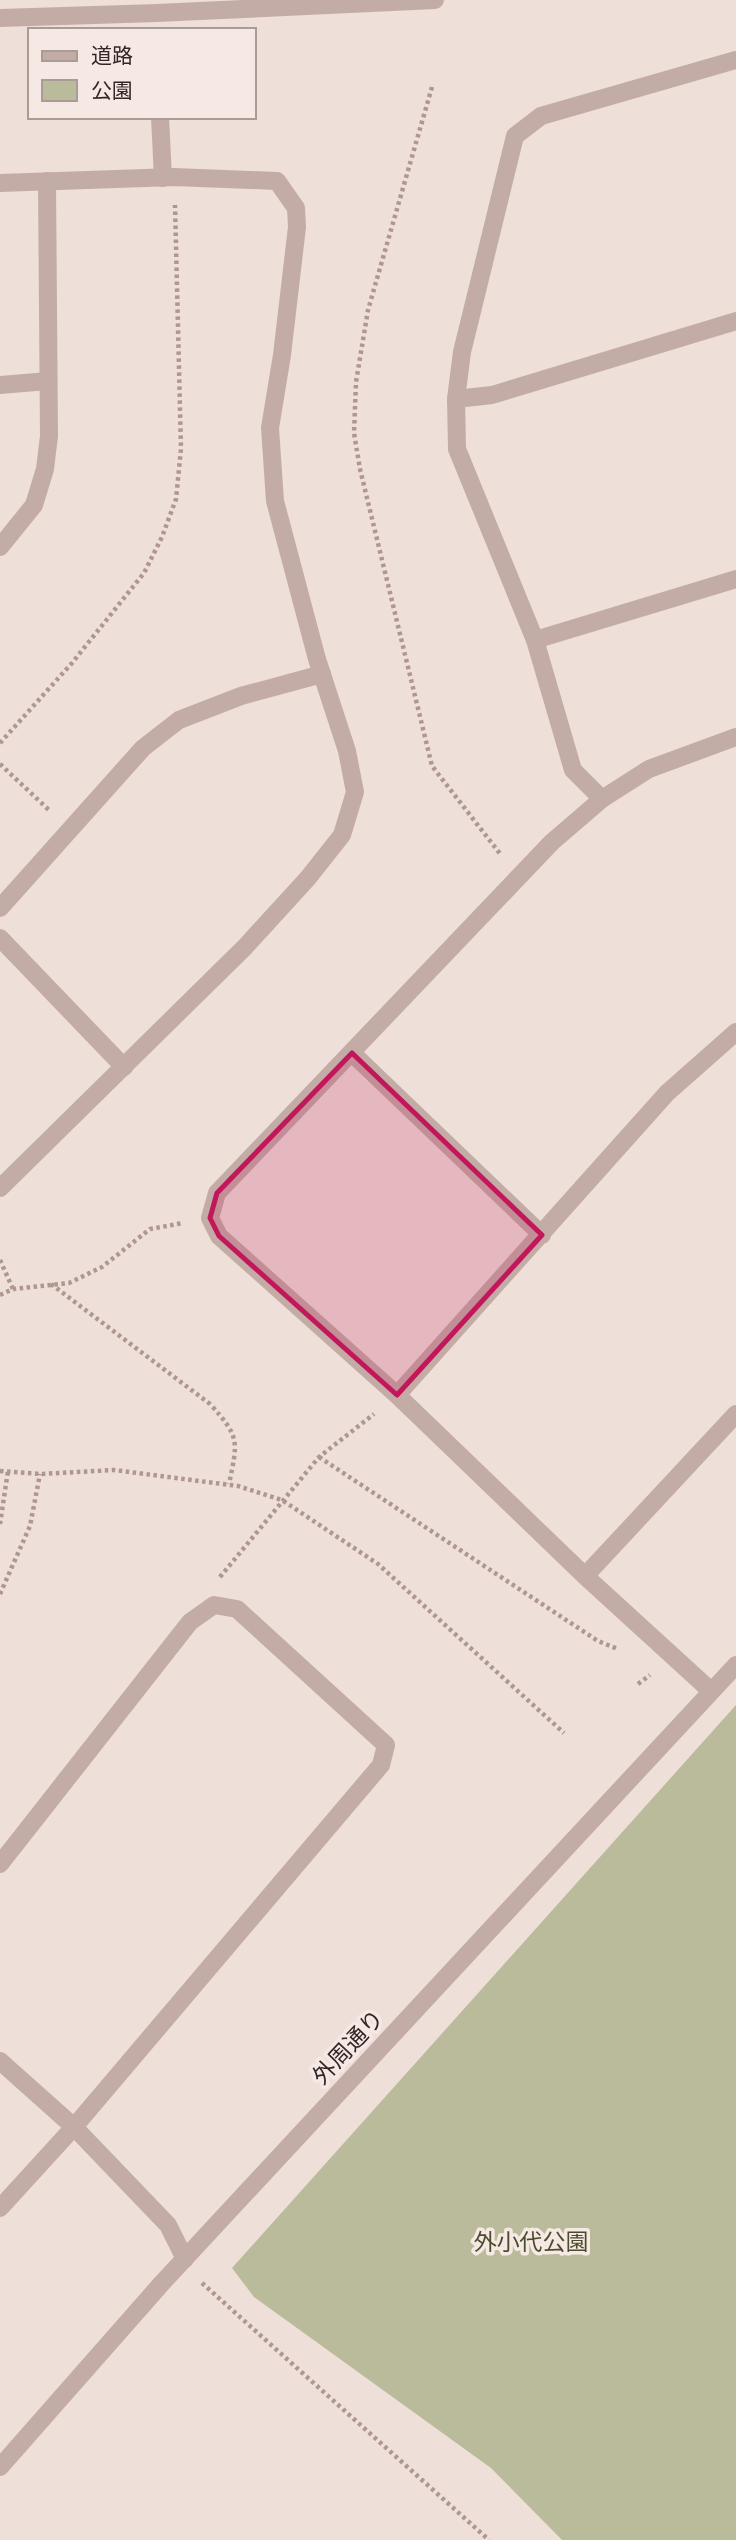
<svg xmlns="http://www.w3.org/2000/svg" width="736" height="2540" viewBox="0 0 736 2540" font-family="Poppins,'Noto Sans JP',sans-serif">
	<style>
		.green { fill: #b9bb9b }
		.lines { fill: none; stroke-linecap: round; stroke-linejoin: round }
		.path { stroke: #b09691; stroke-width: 4.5; stroke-dasharray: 3.5 3.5; stroke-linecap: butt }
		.minor { stroke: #c4aca6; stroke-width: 18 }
		.marked { fill: #c2185b; fill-opacity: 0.2; stroke: #c2185b; stroke-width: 5; stroke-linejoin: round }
		.labels { text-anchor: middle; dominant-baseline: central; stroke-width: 7; stroke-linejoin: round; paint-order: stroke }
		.street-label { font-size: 23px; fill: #322726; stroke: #f6e9e4 }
		.park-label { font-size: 23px; fill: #4a4d2d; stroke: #f6e9e4 }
	</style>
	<rect width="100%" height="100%" fill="#eedfd9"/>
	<!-- green -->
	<polygon class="green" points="736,1705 736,2540 562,2540 491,2468 254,2297 232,2268"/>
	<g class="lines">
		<!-- path -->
		<g class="path">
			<polyline points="432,87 368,310 356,382 354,433 360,469 432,766 501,855"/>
			<polyline points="0,743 72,663 144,573 162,537 176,499 181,449 175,205"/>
			<polyline points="0,764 50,811"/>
			<polyline points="0,1260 13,1289"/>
			<path d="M51 1284 210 1404C240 1437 238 1441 229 1484"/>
			<polyline points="0,1295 13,1289 69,1283 102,1267 150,1229 183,1223"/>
			<polyline points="319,1457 598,1641 618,1649"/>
			<polyline points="0,1471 40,1474 114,1470 238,1486 282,1500 378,1564 564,1733"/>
			<polyline points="0,1524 8,1471"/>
			<polyline points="220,1577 319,1457 374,1414"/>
			<polyline points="0,1594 30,1526 40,1474"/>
			<polyline points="638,1684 650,1675"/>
			<polyline points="202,2283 489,2540"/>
		</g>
		<!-- minor -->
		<g class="minor">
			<polyline points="0,18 157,13 435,0"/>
			<polyline points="160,117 163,178"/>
			<polyline points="0,183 174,177 277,181 296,208 297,227 282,355 270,428 275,501 317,659 347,751 355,792 342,835 308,878 245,947 0,1188"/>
			<polyline points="0,385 48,381"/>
			<polyline points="456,399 492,395 736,321"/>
			<polyline points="0,547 34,505 45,469 49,436 47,181"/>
			<polyline points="535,640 736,579"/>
			<polyline points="602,799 573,770 535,640 457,449 456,399 462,352 515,136 541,116 736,60"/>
			<polyline points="0,908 143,748 179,720 241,696 322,674"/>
			<polyline points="0,938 124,1067"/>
			<polyline points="352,1053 542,1235"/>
			<polyline points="397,1395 667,1093 736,1032"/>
			<polyline points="585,1576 736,1414"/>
			<polyline points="711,1691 585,1576 397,1395 219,1236 210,1218 217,1193 552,842 602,799 649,769 736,737"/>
			<polyline points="0,1864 190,1622 214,1605 237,1609 386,1745 381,1765 74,2127 0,2208"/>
			<polyline points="0,2061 74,2127 168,2225 185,2259"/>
			<polyline points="0,2467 162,2283 736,1665"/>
		</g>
	</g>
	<!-- marked area -->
	<path class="marked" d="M352 1053 542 1235 397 1395 219 1236 210 1218 217 1193Z"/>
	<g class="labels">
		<!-- street labels -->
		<g class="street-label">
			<text transform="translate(348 2047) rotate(-47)">外周通り</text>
		</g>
		<!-- park labels -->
		<g class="park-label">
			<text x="531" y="2242">外小代公園</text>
		</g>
	</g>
	<!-- legend -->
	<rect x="28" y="28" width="228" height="91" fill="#f6e9e4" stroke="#a89b98" stroke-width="2"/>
	<rect x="42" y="51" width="35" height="10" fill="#c4aca6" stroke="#a89b98" stroke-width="2"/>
	<text x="91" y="63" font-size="21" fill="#322726">道路</text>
	<rect x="42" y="80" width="35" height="21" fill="#b9bb9b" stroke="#a89b98" stroke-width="2"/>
	<text x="91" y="98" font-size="21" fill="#322726">公園</text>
</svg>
